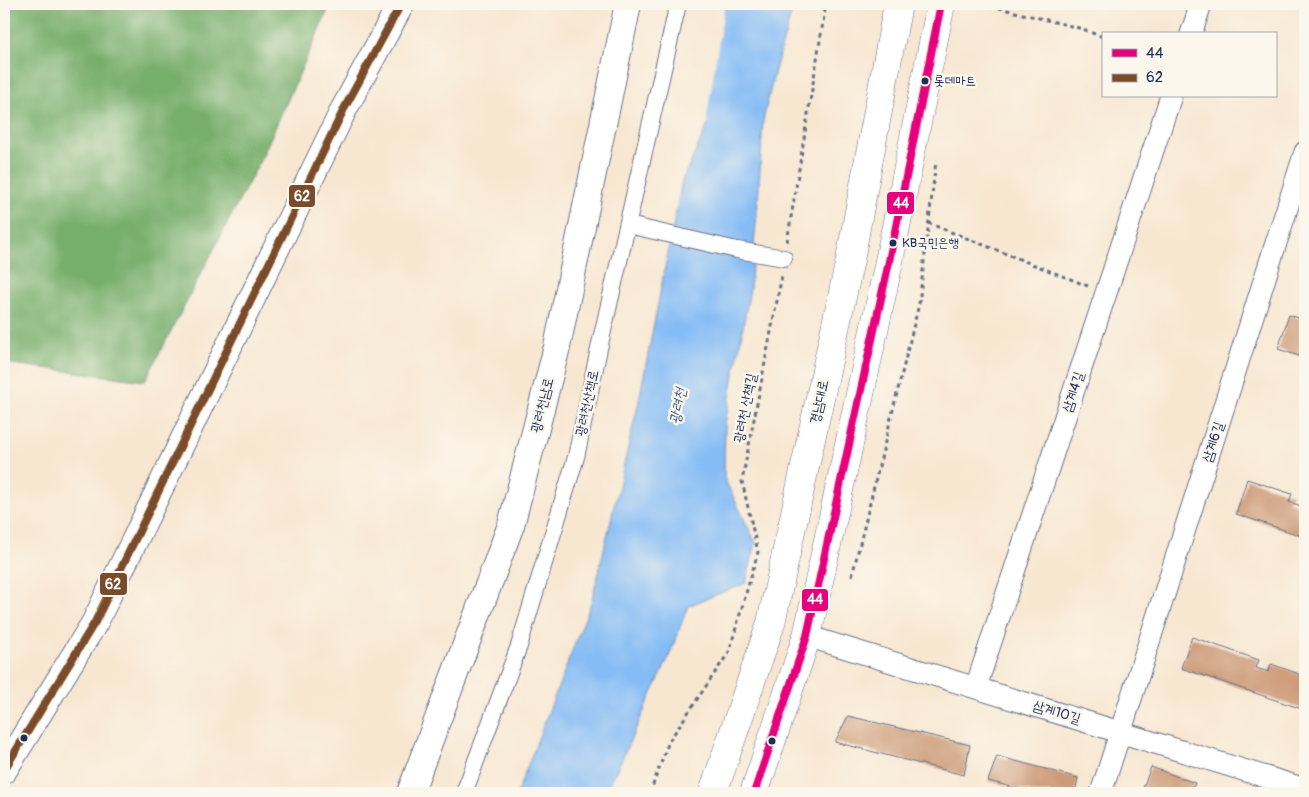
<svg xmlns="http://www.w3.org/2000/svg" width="1309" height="797" viewBox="0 0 1309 797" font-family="Pangolin,'Poor Story',sans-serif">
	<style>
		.forest { fill: #77ae6c; stroke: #496e65 }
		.water { fill: #85bcf5; stroke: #5076aa }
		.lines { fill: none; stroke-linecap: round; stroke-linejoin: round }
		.river { stroke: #85bcf5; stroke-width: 38 }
		.building { fill: #cd9b79 }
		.pedestrian-casing { stroke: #686f86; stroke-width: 18 }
		.minor-casing { stroke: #686f86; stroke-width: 23 }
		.tertiary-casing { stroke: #686f86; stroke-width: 28 }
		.trunk-casing { stroke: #686f86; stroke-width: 29 }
		.path { stroke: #686f86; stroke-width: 3; stroke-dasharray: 4 4; stroke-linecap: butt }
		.pedestrian { stroke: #fff; stroke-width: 16 }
		.minor { stroke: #fff; stroke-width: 21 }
		.tertiary { stroke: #fff; stroke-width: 26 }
		.trunk { stroke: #fff; stroke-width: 28 }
		.bus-1-casing { stroke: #fbf7ec; stroke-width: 11 }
		.bus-2-casing { stroke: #fbf7ec; stroke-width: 11 }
		.bus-1 { stroke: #e5007d; stroke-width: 8 }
		.bus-2 { stroke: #7a4b2a; stroke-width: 8 }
		.bus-dot { fill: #1b2f5e; stroke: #fbf7ec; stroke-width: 2 }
		.labels { text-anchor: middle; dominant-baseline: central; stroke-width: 5; stroke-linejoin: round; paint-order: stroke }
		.bus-label { font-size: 13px; fill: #1b2f5e; stroke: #fbf7ec; text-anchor: start }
		.street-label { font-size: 14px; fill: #1b2f5e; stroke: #fbf7ec }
		.water-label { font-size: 15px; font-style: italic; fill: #3b598b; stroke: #fbf7ec }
		.line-badge { stroke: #fbf7ec; stroke-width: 2 }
		.badge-label { font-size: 14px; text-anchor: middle; font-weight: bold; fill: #fff }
	</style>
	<rect width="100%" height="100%" fill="#fbf7ec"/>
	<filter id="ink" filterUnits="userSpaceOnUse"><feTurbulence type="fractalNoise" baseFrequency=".02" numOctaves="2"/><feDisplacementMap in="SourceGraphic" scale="10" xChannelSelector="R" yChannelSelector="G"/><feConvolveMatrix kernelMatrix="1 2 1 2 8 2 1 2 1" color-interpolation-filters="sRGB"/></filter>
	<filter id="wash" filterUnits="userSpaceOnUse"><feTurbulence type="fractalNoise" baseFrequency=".0096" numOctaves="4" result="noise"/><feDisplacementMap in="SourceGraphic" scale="20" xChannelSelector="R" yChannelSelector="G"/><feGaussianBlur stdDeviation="1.12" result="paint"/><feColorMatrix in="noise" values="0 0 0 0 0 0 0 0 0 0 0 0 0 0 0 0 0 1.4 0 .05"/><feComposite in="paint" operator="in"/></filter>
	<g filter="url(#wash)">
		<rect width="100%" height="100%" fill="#f7e7d1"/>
		<!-- forest -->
		<polygon class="forest" points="4,4 331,4 262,157 145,381 4,363"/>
		<!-- water -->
		<polygon class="water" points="753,4 794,4 775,70 763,121 758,202 750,289 725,424 724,478 756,543 746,583 688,606 668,659 606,793 517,793 592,600 638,405 682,181 749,35"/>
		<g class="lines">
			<!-- river -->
			<polyline class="river" points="726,117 744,4"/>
		</g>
		<g id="blocks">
			<!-- building -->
			<g class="building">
				<polygon points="1289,315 1305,320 1305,358 1278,349"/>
				<polygon points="1247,479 1292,494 1289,502 1301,506 1305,496 1305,537 1236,514"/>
				<polygon points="1192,637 1259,660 1256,668 1269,672 1271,664 1305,676 1305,710 1181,668"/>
				<polygon points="848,716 970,745 964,775 835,742"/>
				<polygon points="997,756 1078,778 1075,793 1035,793 988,781"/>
				<polygon points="1151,767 1195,783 1191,793 1141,793"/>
			</g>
		</g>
	</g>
	<g filter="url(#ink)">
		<use href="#blocks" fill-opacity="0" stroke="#686f86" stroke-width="1"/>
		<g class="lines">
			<defs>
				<g id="pedestrian">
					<polyline points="628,225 737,250 784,258"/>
					<polyline points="464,793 519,646 576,457 600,344 678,4"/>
				</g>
				<g id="minor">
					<polyline points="1191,34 1201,4"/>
					<polyline points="807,636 1305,789"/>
					<polyline points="976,687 1171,96"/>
					<polyline points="1101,793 1305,152"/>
				</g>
				<g id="tertiary">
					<polyline points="4,770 95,622 344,109 401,4"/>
					<polyline points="410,793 511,525 557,347 628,4"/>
				</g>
				<g id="trunk">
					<polyline points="713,793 771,623 850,260 898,4"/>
					<polyline points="754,793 807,636 887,271 941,4"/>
				</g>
			</defs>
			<!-- pedestrian casing -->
			<use href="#pedestrian" class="pedestrian-casing"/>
			<!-- minor casing -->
			<use href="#minor" class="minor-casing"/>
			<!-- tertiary casing -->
			<use href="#tertiary" class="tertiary-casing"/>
			<!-- trunk casing -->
			<use href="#trunk" class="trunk-casing"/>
			<!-- path -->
			<g class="path">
				<polyline points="983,4 1079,28 1103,37"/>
				<polyline points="928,223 1088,286"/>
				<polyline points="787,242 826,4"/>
				<polyline points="852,576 919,304 936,161"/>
				<polyline points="650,793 669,741 729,652 758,552 742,481 782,275"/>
			</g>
			<!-- pedestrian -->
			<use href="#pedestrian" class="pedestrian"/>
			<!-- minor -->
			<use href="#minor" class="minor"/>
			<!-- tertiary -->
			<use href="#tertiary" class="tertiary"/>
			<!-- trunk -->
			<use href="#trunk" class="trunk"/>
			<defs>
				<polyline id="bus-1" points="754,793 807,636 887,271 941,4"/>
				<polyline id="bus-2" points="4,770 95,622 344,109 401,4"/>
			</defs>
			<!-- bus-1 casing -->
			<use href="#bus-1" class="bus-1-casing"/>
			<!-- bus-2 casing -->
			<use href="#bus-2" class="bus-2-casing"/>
			<!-- bus-1 -->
			<use href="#bus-1" class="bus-1"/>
			<!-- bus-2 -->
			<use href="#bus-2" class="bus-2"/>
		</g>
	</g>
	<!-- markers -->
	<g class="bus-dot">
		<circle cx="925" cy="81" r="4.5"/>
		<circle cx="893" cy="243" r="4.5"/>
		<circle cx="24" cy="738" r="4.5"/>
		<circle cx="772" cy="741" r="4.5"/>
	</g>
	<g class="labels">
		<!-- bus labels -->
		<g class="bus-label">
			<text x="934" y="81">롯데마트</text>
			<text x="902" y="243">KB국민은행</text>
		</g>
		<!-- street labels -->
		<g class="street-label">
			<text transform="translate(1073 392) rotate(-72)">삼계4길</text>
			<text transform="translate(819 402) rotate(-78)">경남대로</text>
			<text transform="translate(587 403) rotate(-78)">광려천산책로</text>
			<text transform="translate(542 405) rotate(-76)">광려천남로</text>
			<text transform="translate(745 408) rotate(-79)">광려천 산책길</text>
			<text transform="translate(1213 442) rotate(-72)">삼계6길</text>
			<text transform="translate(1057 712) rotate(17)">삼계10길</text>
		</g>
		<!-- water labels -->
		<g class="water-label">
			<text transform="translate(678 406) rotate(-79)">광려천</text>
		</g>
	</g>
	<g class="line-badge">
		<rect x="288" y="184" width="28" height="24" rx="5" fill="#7a4b2a"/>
		<rect x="886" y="191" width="29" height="24" rx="5" fill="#e5007d"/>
		<rect x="99" y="572" width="29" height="24" rx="5" fill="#7a4b2a"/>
		<rect x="801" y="588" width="28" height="24" rx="5" fill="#e5007d"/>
	</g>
	<g class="badge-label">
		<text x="302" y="201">62</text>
		<text x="901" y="208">44</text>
		<text x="113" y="589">62</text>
		<text x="815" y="604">44</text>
	</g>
	<!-- margin -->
	<rect width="1309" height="797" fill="none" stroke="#fbf7ec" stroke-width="20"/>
	<!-- legend -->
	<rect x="1102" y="32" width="175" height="65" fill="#fbf7ec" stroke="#a1a7b3"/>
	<rect x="1112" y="49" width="25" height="8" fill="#e5007d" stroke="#a1a7b3"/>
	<text x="1146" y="58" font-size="15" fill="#1b2f5e">44</text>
	<rect x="1112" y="74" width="25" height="8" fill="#7a4b2a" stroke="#a1a7b3"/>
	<text x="1146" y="82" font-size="15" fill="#1b2f5e">62</text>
</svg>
